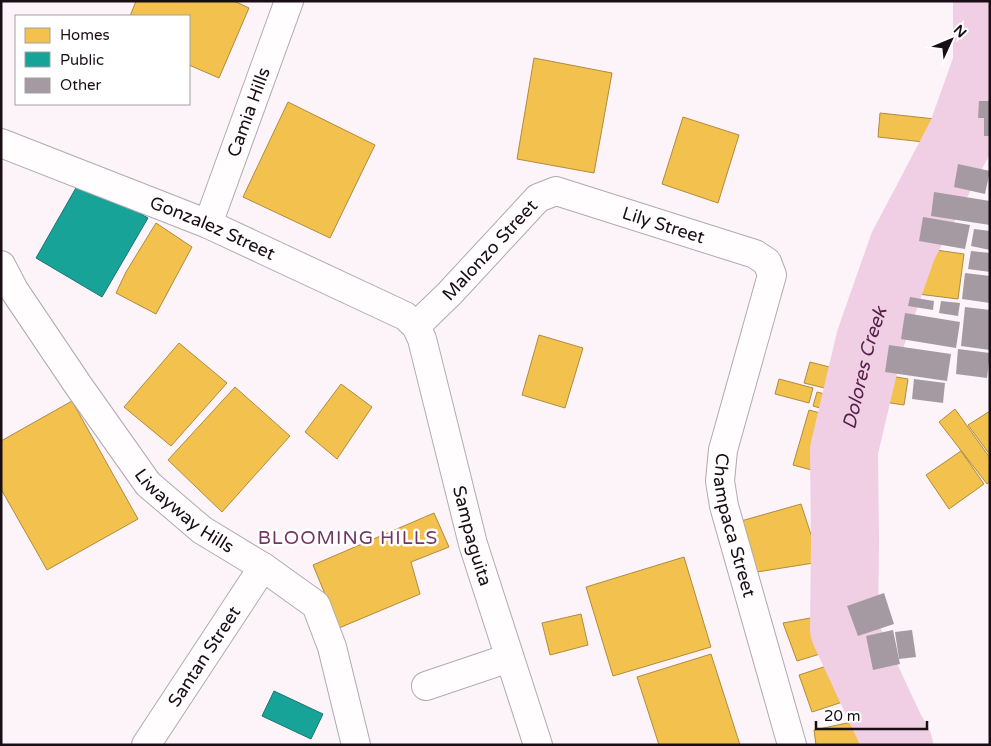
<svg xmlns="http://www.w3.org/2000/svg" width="991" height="746" viewBox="0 0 991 746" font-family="'Varela Round',sans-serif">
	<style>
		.homes { fill: #f2c14e; stroke: #b18b3d }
		.public { fill: #17a398; stroke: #187671 }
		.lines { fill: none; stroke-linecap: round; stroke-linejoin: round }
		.river { stroke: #f0cfe5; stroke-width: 68 }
		.building { fill: #a59aa2 }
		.minor-casing { stroke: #b2a9af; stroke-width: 30 }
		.minor { stroke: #fffdfe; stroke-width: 28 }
		.labels { text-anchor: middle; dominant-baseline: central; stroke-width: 5; stroke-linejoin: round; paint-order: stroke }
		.street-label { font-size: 18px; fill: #190e16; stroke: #fff }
		.water-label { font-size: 19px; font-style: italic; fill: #531f46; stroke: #fff }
		.neighbourhood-label { font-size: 19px; letter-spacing: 1px; fill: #713761; stroke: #fff }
	</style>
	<rect width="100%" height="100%" fill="#fcf4f9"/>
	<!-- homes -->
	<g class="homes">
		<polygon points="136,1 234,1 249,8 219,78 189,65 189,16 130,16"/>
		<polygon points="534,58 612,73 594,173 517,159"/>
		<polygon points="959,58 973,60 968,95 954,93"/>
		<polygon points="288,102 375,145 330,238 243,197"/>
		<polygon points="880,113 935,119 933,143 878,137"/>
		<polygon points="683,117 739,135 718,203 662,184"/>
		<polygon points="156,223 192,247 156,314 116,293 126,272"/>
		<polygon points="908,246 964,254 958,299 902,292"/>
		<polygon points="539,335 583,348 565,408 522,395"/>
		<polygon points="179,343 227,383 171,446 124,407"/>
		<polygon points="810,362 845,371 841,392 804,383"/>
		<polygon points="868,372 908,379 904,405 864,399"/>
		<polygon points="779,379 813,388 809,403 775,394"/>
		<polygon points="341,384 372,407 337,459 305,432"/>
		<polygon points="235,387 290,436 222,512 168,460"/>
		<polygon points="817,392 837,397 834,412 813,406"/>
		<polygon points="72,401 138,519 47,570 1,489 1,441"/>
		<polygon points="955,409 990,458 990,482 987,484 939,422"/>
		<polygon points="809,410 835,417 819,472 793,465"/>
		<polygon points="990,411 990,455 968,425"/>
		<polygon points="961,451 984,484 949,509 926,475"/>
		<polygon points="801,504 820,562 757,572 741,521"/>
		<polygon points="434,513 449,547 411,562 420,594 339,628 313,565"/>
		<polygon points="684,557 711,647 613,676 586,587"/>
		<polygon points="581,614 588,645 550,655 542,623"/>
		<polygon points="832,614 843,647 797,661 783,623"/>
		<polygon points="711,654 740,745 659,745 637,677"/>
		<polygon points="848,659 864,695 812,712 799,675"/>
		<polygon points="866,719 868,745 816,745 814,730"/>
	</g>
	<!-- public -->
	<g class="public">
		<polygon points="81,179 148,218 102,297 36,258"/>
		<polygon points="274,691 323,714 311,739 262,716"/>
	</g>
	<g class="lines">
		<!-- river -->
		<path class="river" id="s1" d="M899 745 890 729 844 630 845 541 844 450 870 340 903 246 962 134 987 64V1"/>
	</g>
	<!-- building -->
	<g class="building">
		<polygon points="979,101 990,101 990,136 984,136 984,118 978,118"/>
		<polygon points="958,164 990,171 985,194 954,187"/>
		<polygon points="934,192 990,201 990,225 931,216"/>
		<polygon points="923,217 970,225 965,249 919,241"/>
		<polygon points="974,229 990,231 990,250 971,246"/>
		<polygon points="971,251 990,253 990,272 968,269"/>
		<polygon points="965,273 990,276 990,303 962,299"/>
		<polygon points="910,297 934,301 933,310 908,306"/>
		<polygon points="941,301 960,303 958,316 939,313"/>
		<polygon points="965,307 990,310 990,350 961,346"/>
		<polygon points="905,313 960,322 956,348 901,339"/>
		<polygon points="889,345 951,354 947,381 885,372"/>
		<polygon points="958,349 990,353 987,378 956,374"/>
		<polygon points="914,379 945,383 943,403 912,399"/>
		<polygon points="884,593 894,624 858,636 847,606"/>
		<polygon points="893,630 900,664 873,670 866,636"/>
		<polygon points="912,630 916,657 899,659 895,632"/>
	</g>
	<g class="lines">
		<defs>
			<g id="minor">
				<path id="s2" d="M1 143 208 224 405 316 416 326 422 339 473 544 538 745"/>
				<path id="s3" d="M208 224 289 1"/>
				<path id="s4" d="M1 265 14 290 78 385 148 484 202 530 263 567 316 605 332 647 356 745"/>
				<path id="s5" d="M416 326 450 293 538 198 556 191 755 254 767 262 772 275 723 450 720 481 724 506 792 745"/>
				<polyline points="426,686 509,658"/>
				<path id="s6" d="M146 745 263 567"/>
			</g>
		</defs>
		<!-- minor casing -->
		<use href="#minor" class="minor-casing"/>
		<!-- minor -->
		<use href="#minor" class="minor"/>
	</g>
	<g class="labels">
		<!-- street labels -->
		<g class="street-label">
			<text stroke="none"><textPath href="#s3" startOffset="119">Camia Hills</textPath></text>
			<text stroke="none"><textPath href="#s5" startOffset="309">Lily Street</textPath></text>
			<text stroke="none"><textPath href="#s2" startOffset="228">Gonzalez Street</textPath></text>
			<text stroke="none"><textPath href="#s5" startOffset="106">Malonzo Street</textPath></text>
			<text stroke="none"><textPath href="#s4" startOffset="309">Liwayway Hills</textPath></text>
			<text stroke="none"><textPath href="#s5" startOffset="692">Champaca Street</textPath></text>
			<text stroke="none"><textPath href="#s2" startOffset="672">Sampaguita</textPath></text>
			<text stroke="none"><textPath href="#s6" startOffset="106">Santan Street</textPath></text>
		</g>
		<!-- water labels -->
		<g class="water-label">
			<text stroke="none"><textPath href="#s1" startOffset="392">Dolores Creek</textPath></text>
		</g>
		<!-- neighbourhood labels -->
		<g class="neighbourhood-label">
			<text x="348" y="538">BLOOMING HILLS</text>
		</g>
	</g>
	<!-- border -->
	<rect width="991" height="746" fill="none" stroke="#190e16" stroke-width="5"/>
	<!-- legend -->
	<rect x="15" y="15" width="175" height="90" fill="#ffffff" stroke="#a39fa2"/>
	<rect x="25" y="28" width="25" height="15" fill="#f2c14e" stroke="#a39fa2"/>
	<text x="60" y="40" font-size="15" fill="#190e16">Homes</text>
	<rect x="25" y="52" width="25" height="15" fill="#17a398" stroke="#a39fa2"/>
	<text x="60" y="65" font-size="15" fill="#190e16">Public</text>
	<rect x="25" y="78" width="25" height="15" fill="#a59aa2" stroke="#a39fa2"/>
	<text x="60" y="90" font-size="15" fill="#190e16">Other</text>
	<!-- north arrow -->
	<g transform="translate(951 40) rotate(46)" stroke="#ffffff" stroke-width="4" paint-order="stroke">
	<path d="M0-4L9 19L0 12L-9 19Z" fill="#190e16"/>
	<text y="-8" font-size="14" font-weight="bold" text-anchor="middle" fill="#190e16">N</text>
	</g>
	<!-- scale -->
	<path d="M816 721v8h111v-8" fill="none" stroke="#190e16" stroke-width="2.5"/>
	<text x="824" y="721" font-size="15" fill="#190e16" stroke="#ffffff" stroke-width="4" paint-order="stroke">20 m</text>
</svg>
